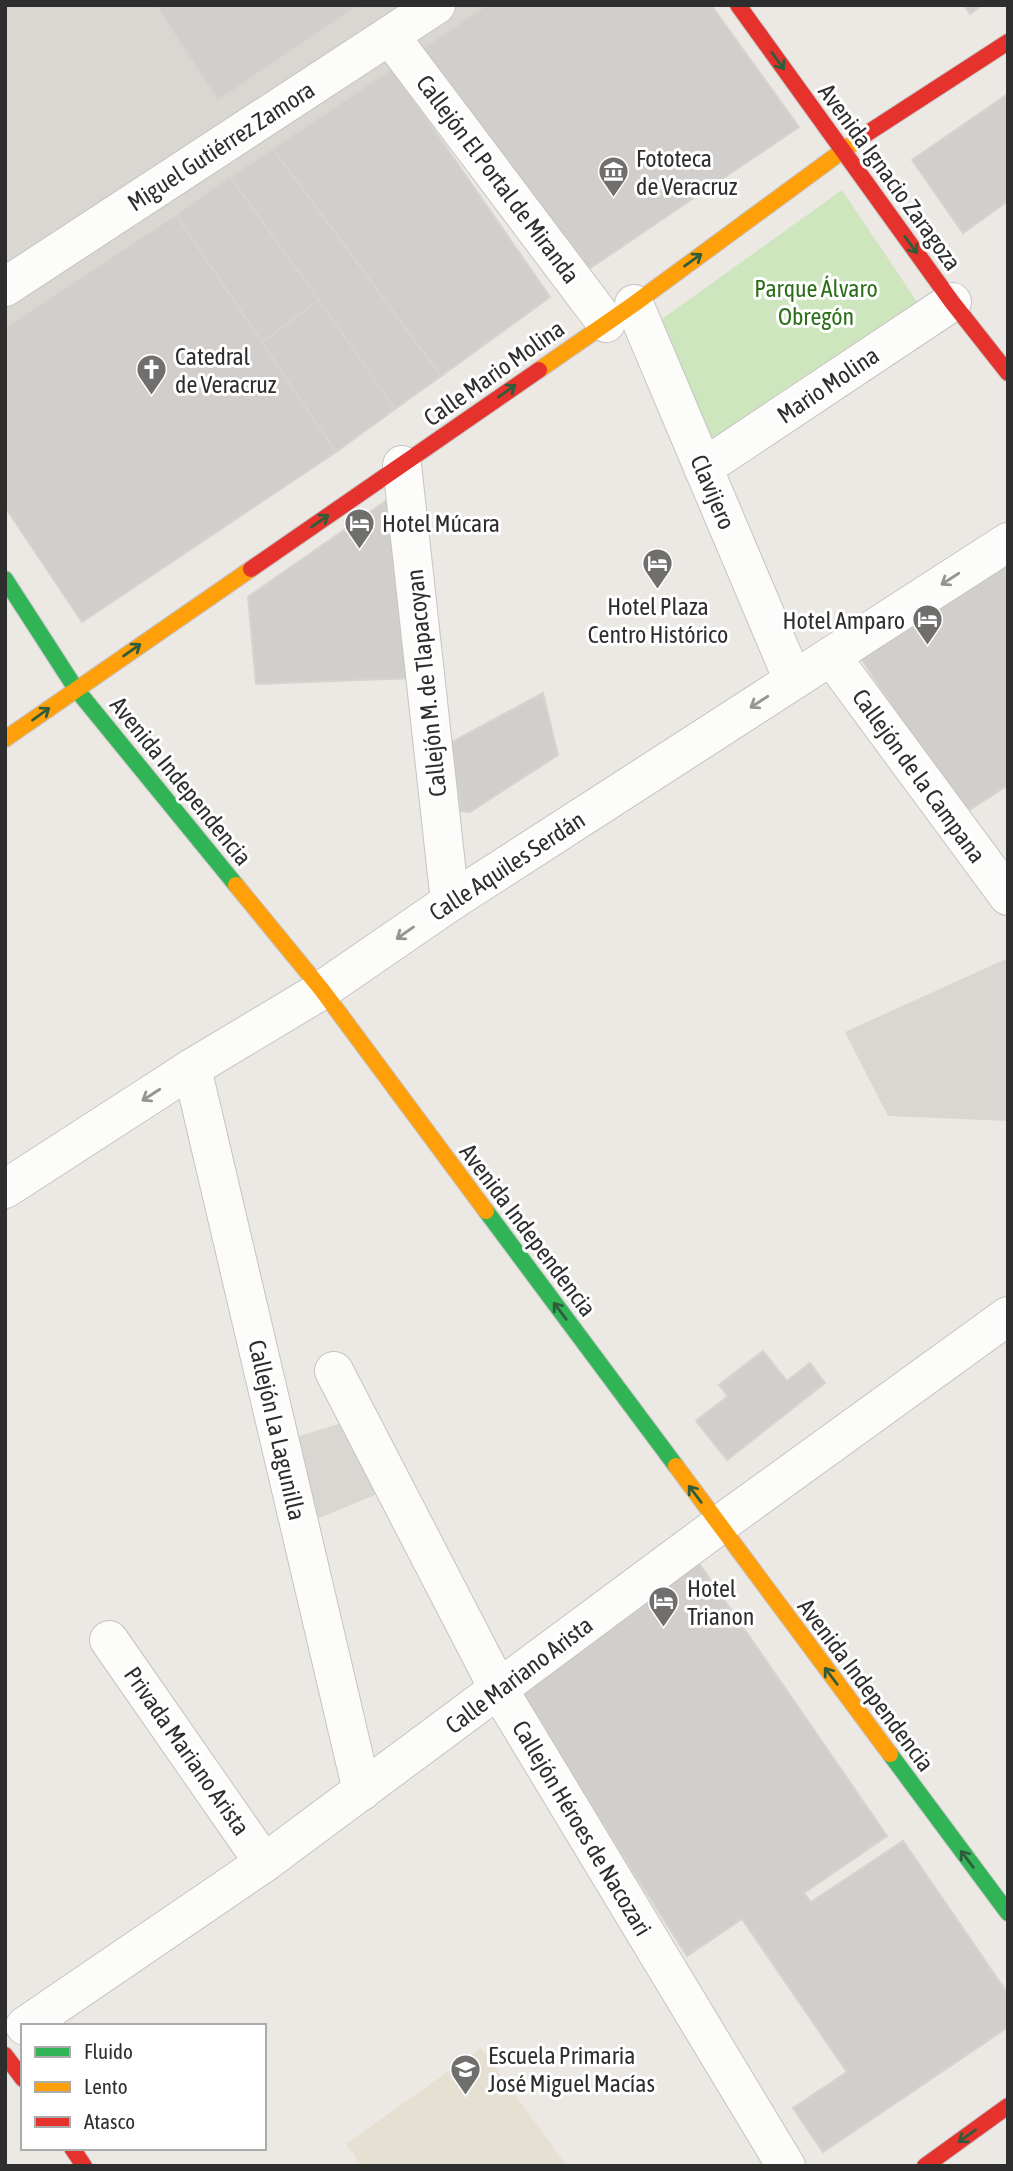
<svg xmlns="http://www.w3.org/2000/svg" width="1013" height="2171" viewBox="0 0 1013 2171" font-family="'Asap Condensed',sans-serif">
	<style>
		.education { fill: #e6e0d3 }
		.green { fill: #cee6be }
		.plaza { fill: #dad6d2 }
		.building { fill: #d1cecb; stroke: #d7d4d0; stroke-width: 2 }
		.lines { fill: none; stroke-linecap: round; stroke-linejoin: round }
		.street-casing { stroke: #c5c4c5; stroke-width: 40 }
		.fast-casing { stroke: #c5c4c5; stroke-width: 18 }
		.slow-casing { stroke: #c5c4c5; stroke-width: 18 }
		.jam-casing { stroke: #c5c4c5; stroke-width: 18 }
		.street { stroke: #fcfcfb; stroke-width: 38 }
		.fast { stroke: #30b455; stroke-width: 16 }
		.slow { stroke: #ff9f0a; stroke-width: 16 }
		.jam { stroke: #e5322d; stroke-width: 16 }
		.oneway { stroke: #2f5d3c }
		.oneway2 { stroke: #959594 }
		.labels { text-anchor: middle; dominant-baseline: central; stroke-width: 6; stroke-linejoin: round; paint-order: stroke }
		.street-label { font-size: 24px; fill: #2e2e2e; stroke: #fff }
		.poi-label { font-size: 24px; fill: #2e2e2e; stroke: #fff; text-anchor: start }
		.park-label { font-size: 24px; fill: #2c6e1b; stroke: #fff }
	</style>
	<rect width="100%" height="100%" fill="#ece8e4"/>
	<!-- education -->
	<polygon class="education" points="481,2048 567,2166 362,2166 346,2144"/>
	<!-- green -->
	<polygon class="green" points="842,190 928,318 703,468 645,331"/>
	<!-- plaza -->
	<g class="plaza">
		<polygon points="5,5 156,5 218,99 358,5 487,5 5,328"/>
		<polygon points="1008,958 1008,1121 888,1116 845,1032"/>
		<polygon points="358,1418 394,1487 300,1526 280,1442"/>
	</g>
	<!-- building -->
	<g class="building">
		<polygon points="156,5 358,5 218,100"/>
		<polygon points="487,5 711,5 799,127 586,271 422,49"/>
		<polygon points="964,5 982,5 970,14"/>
		<polygon points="392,69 550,297 441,376 273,149"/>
		<polygon points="1008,94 1008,201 963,233 912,160"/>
		<polygon points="273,149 441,376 395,409 230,177"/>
		<polygon points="230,177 319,300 262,342 176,215"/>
		<polygon points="176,215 336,452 82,622 5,507 5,328"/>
		<polygon points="319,300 395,409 336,452 262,342"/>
		<polygon points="387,500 413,678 256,684 248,597"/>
		<polygon points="1008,562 1008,785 963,814 861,658"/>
		<polygon points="543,693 558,755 470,812 461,811 450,743"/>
		<polygon points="763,1351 787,1381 810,1363 825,1383 727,1460 696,1421 728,1396 719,1385"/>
		<polygon points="699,1563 887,1836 804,1893 811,1902 903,1841 1008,1994 1008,2027 823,2152 793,2108 847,2072 742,1919 687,1956 521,1696"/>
	</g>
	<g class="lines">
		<defs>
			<g id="street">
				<polyline points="390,36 606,323"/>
				<polyline points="5,287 436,5"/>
				<polyline points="634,304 793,680"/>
				<polyline points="402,465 450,902"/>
				<polyline points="703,468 952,302"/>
				<polyline points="831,656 1008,896"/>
				<polyline points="192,1068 362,1791"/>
				<polyline points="5,1189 192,1068 322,990 450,902 1008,542"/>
				<polyline points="334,1371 499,1690 786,2166"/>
				<polyline points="109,1640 264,1863"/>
				<polyline points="25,2026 264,1863 719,1525 1008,1316"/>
			</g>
			<g id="fast">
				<polyline points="5,579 76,689 236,885"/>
				<polyline points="486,1211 676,1466"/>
				<polyline points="890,1754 1008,1913"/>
			</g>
			<g id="slow">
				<polyline points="539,370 634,304 860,138"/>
				<polyline points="5,739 251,569"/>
				<polyline points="236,885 322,990 486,1211"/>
				<polyline points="676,1466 890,1754"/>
			</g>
			<g id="jam">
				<polyline points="738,5 952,302 1008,373"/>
				<polyline points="860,138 1008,42"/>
				<polyline points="251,569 539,370"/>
				<polyline points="5,2055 23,2079"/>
				<polyline points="72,2148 84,2166"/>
				<polyline points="925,2166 1008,2106"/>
			</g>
		</defs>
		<!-- street casing -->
		<use href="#street" class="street-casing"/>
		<!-- fast casing -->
		<use href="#fast" class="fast-casing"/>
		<!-- slow casing -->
		<use href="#slow" class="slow-casing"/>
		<!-- jam casing -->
		<use href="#jam" class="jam-casing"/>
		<!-- street -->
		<use href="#street" class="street"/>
		<!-- fast -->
		<use href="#fast" class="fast"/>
		<!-- slow -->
		<use href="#slow" class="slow"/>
		<!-- jam -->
		<use href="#jam" class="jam"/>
	</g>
	<!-- one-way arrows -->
	<defs><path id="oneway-shaft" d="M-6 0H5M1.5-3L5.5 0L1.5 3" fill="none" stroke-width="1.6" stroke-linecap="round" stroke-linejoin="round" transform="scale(1.75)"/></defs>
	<g class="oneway">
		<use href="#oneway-shaft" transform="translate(778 61) rotate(54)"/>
		<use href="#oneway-shaft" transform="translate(911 245) rotate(54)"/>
		<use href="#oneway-shaft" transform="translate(693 260) rotate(-36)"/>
		<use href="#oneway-shaft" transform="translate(507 391) rotate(-35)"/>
		<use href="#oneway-shaft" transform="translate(320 521) rotate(-35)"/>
		<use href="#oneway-shaft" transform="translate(132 650) rotate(-35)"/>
		<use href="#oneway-shaft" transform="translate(41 714) rotate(-36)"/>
		<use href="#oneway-shaft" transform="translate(560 1311) rotate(-127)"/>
		<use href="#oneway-shaft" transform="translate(695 1494) rotate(-127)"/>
		<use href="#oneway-shaft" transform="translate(831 1676) rotate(-127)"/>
		<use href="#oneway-shaft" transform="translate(967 1859) rotate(-127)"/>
		<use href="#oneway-shaft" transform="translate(967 2136) rotate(144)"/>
	</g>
	<g class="oneway2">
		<use href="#oneway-shaft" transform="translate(950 579) rotate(147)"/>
		<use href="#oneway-shaft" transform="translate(759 702) rotate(147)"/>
		<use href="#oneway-shaft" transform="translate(405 933) rotate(145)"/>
		<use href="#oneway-shaft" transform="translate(151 1095) rotate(147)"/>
	</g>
	<!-- icons -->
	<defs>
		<symbol id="museum-pin" viewBox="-11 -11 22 30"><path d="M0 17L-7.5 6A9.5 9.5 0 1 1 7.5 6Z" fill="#706f6e" stroke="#fff"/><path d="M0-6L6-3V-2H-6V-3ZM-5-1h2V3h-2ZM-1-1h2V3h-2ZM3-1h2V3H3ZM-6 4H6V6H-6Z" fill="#fff"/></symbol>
		<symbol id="church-pin" viewBox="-11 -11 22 30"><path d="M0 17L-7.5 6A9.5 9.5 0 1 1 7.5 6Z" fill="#706f6e" stroke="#fff"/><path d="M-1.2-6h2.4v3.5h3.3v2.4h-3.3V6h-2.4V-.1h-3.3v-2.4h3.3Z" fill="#fff"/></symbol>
		<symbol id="hotel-pin" viewBox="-11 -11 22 30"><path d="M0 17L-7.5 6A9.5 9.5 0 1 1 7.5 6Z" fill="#706f6e" stroke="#fff"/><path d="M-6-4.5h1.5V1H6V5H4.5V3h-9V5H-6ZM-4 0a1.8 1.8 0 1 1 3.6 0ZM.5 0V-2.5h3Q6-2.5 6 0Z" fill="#fff"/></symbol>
		<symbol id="school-pin" viewBox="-11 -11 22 30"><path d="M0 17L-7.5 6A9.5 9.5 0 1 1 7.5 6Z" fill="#706f6e" stroke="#fff"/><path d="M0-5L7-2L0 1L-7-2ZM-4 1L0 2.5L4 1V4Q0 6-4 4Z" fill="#fff"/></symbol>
	</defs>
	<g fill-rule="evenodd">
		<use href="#museum-pin" x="596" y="154" width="35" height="47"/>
		<use href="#church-pin" x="134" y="352" width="35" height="47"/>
		<use href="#hotel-pin" x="342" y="506" width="35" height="47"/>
		<use href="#hotel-pin" x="640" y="546" width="35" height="47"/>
		<use href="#hotel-pin" x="910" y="602" width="35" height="47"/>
		<use href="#hotel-pin" x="646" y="1584" width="35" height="47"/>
		<use href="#school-pin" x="448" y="2052" width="35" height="47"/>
	</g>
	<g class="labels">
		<!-- street labels -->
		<g class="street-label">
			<text transform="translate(221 146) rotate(-33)">Miguel Gutiérrez Zamora</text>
			<text transform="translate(890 177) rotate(54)">Avenida Ignacio Zaragoza</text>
			<text transform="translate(498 179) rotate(53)">Callejón El Portal de Miranda</text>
			<text transform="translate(494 373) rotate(-35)">Calle Mario Molina</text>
			<text transform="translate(828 385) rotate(-34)">Mario Molina</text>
			<text transform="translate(713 492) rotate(67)">Clavijero</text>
			<text transform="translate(426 683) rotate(-96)">Callejón M. de Tlapacoyan</text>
			<text transform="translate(919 776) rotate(54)">Callejón de la Campana</text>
			<text transform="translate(181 781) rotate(51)">Avenida Independencia</text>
			<text transform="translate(507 866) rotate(-33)">Calle Aquiles Serdán</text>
			<text transform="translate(528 1230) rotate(53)">Avenida Independencia</text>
			<text transform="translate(277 1430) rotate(77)">Callejón La Lagunilla</text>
			<text transform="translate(519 1675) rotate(-37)">Calle Mariano Arista</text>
			<text transform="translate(866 1685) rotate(53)">Avenida Independencia</text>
			<text transform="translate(187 1751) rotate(55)">Privada Mariano Arista</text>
			<text transform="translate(582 1828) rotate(59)">Callejón Héroes de Nacozari</text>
		</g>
		<!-- poi labels -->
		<g class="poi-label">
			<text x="636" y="158">Fototeca<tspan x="636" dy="28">de Veracruz</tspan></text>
			<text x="175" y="356">Catedral<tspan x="175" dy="28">de Veracruz</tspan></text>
			<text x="382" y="523">Hotel Múcara</text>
			<text x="658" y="606" text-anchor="middle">Hotel Plaza<tspan x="658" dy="28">Centro Histórico</tspan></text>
			<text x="905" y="620" text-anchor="end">Hotel Amparo</text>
			<text x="687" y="1588">Hotel<tspan x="687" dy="28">Trianon</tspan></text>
			<text x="488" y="2055">Escuela Primaria<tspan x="488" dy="28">José Miguel Macías</tspan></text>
		</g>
		<!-- park labels -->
		<g class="park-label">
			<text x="816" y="288">Parque Álvaro<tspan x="816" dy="28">Obregón</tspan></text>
		</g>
	</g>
	<!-- border -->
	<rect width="1013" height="2171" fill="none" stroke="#2e2e2e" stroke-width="14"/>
	<!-- legend -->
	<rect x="21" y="2024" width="245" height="126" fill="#ffffff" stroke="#ababab" stroke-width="2"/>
	<rect x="35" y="2047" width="35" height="10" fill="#30b455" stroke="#ababab" stroke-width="2"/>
	<text x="84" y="2059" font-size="21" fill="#2e2e2e">Fluido</text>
	<rect x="35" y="2082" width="35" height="10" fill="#ff9f0a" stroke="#ababab" stroke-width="2"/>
	<text x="84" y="2094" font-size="21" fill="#2e2e2e">Lento</text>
	<rect x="35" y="2117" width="35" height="10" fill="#e5322d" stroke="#ababab" stroke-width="2"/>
	<text x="84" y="2129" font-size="21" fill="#2e2e2e">Atasco</text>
</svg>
